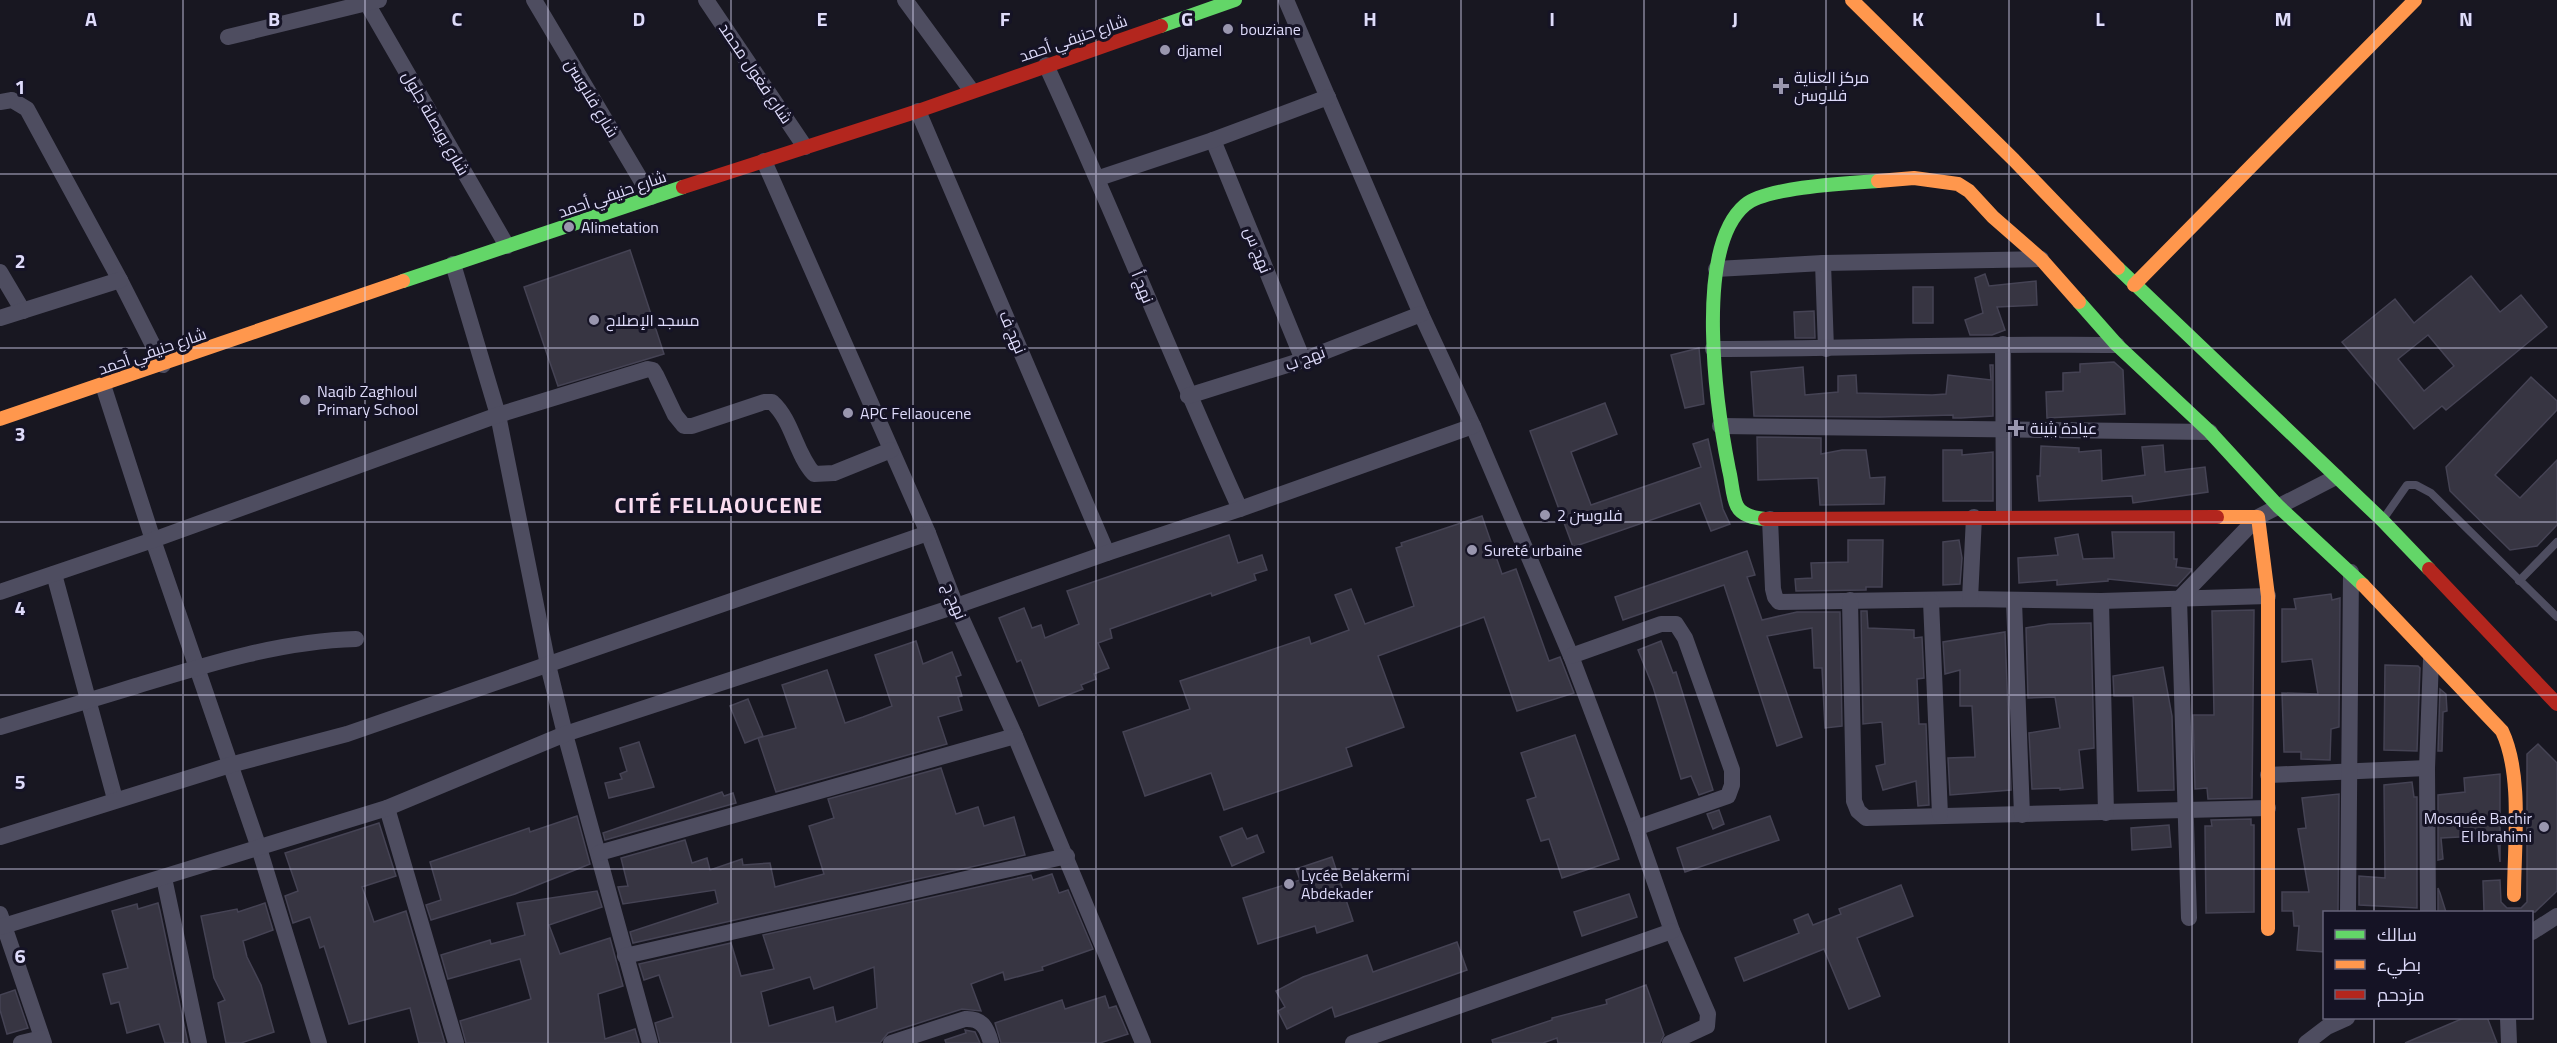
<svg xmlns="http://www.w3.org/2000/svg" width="2557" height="1043" viewBox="0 0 2557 1043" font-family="'Titillium Web',Cairo,sans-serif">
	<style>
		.building { fill: #373542; stroke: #454354; stroke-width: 1.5; fill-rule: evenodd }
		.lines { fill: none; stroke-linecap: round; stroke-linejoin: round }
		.lane { stroke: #4e4d60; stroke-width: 8 }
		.street { stroke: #4e4d60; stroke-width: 16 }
		.fast { stroke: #63d668; stroke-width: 14 }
		.slow { stroke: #ff974d; stroke-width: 14 }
		.jam { stroke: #b3261e; stroke-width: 14 }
		.grid { fill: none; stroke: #dedbfa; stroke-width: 1.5; stroke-opacity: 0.55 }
		.poi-dot { fill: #9996ae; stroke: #151325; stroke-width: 2 }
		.labels { text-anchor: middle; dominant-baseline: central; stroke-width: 6; stroke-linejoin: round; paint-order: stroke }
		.poi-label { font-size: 16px; fill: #dedbfa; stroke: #151325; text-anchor: start }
		.street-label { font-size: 16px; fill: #dedbfa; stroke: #151325 }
		.district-label { font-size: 22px; font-weight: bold; letter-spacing: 1.5px; fill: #faddf0; stroke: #151325 }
		.grid-label { font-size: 20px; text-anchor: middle; font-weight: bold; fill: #dedbfa; stroke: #151325; stroke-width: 6; stroke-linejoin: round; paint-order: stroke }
	</style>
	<rect width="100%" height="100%" fill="#181721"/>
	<!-- building -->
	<g class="building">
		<polygon points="630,250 664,354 558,386 524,287"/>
		<polygon points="1985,274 1989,286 2036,281 2037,305 1997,307 2005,330 1992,335 1970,335 1965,320 1983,313 1975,278"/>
		<path d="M2471 276 2500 312 2521 295 2547 327 2446 410 2442 406 2414 429 2342 342 2395 299 2414 323ZM2428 335 2454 366 2424 391 2398 359Z"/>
		<rect x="1913" y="287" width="20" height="36"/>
		<polygon points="1814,311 1815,338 1795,338 1794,312"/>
		<polygon points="1699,348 1704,404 1685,408 1671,355"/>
		<polygon points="2114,362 2123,370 2125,414 2047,418 2046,392 2063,391 2063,373 2080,372 2080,364"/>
		<polygon points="1990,365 1993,365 1993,416 1961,418 1953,418 1953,415 1880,417 1754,416 1751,372 1803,367 1805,395 1838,392 1838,376 1856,375 1857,393 1932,395 1946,394 1948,375 1991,380"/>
		<polygon points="2531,377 2557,401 2557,410 2495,475 2520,498 2557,460 2557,525 2537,546 2510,550 2450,491 2446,467"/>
		<polygon points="1605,403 1617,434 1571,452 1591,505 1701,467 1693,444 1708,439 1723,509 1730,524 1711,531 1700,503 1573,547 1530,431"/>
		<polygon points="1757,437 1821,438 1821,454 1842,450 1866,450 1870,478 1885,477 1884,504 1820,505 1818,478 1758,480"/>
		<polygon points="2163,445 2165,472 2205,467 2208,492 2133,503 2132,496 2039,501 2037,476 2040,476 2041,446 2079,448 2079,452 2101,450 2102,481 2145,475 2142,447"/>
		<polygon points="1943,450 1962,450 1962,455 1993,452 1993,501 1943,501"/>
		<polygon points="1482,516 1502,574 1516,569 1549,661 1560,657 1574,693 1517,711 1484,617 1378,656 1404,727 1346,748 1352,766 1224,810 1211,773 1145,796 1123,732 1190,709 1180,681 1309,637 1311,644 1349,630 1335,595 1351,589 1365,624 1414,606 1396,548 1402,546 1401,543"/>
		<polygon points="2112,532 2174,532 2174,559 2177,559 2176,567 2191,569 2191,571 2177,586 2108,579 2108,581 2057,585 2057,580 2019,583 2018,558 2058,555 2055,538 2078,534 2083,559 2114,558"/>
		<polygon points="1229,535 1238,563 1262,555 1267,570 1254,574 1256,580 1212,596 1211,593 1110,629 1112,638 1098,643 1109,668 1094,674 1096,679 1081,685 1083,689 1039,706 1021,660 1017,662 999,618 1024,608 1032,628 1041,625 1045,638 1079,624 1067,591"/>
		<polygon points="1848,540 1883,540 1882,587 1866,587 1866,590 1796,591 1795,579 1812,578 1811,563 1848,562"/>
		<polygon points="1959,540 1962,558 1960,584 1943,585 1943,542"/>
		<polygon points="1747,551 1755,575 1747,577 1762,620 1797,612 1840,612 1842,726 1825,728 1822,668 1814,668 1812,628 1767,636 1802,737 1777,746 1724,585 1623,620 1615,597"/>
		<polygon points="2331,594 2332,600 2340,598 2339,727 2331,729 2330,760 2301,759 2301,752 2284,752 2282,693 2318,694 2312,659 2282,662 2282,609 2296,609 2294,599"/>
		<polygon points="2254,610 2252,798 2208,799 2207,788 2195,789 2193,715 2214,715 2212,611"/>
		<polygon points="1861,611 1867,611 1868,628 1914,630 1914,638 1922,637 1924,678 1917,679 1919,724 1926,724 1929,805 1918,806 1916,781 1883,790 1876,766 1885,764 1882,722 1863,724"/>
		<polygon points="2091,623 2094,748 2079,750 2083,788 2060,790 2060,788 2032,789 2029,733 2060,728 2055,697 2028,698 2026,628 2049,624"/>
		<polygon points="2005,632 2011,790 1950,795 1948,758 1975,757 1972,706 1960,706 1960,670 1945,674 1943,642"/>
		<polygon points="916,641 923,664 952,652 961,675 956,677 962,696 958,697 962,710 938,717 947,744 776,792 758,738 796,728 782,685 827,670 845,723 863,717 892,706 875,655"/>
		<polygon points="1661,641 1673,673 1676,672 1713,790 1699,795 1691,776 1681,779 1653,687 1638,650"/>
		<polygon points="2385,665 2418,666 2420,668 2417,751 2384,750"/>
		<polygon points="2163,667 2172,716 2174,790 2138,791 2133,696 2114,696 2113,676"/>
		<polygon points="2440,689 2446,694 2447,711 2443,712 2442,751 2438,751"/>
		<polygon points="748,699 763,736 745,743 730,706"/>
		<polygon points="1575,735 1619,859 1562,878 1549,839 1541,841 1527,800 1536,797 1521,753"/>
		<polygon points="639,742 654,787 609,798 605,783 622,779 620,774 627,771 620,748"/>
		<polygon points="2538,744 2557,763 2557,891 2535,912 2484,912 2483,881 2500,880 2501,902 2507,908 2521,908 2527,902 2527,754"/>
		<polygon points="941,768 956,814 978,807 984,826 1014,817 1025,855 633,943 630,932 718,903 715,890 623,904 618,887 628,886 621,858 685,840 692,863 707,858 710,870 742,859 743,865 770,863 775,887 824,874 809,826 834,818 828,799"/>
		<polygon points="2500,774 2500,862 2497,835 2441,838 2443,859 2438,860 2438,795 2465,792 2464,778"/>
		<polygon points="2412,782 2414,797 2417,797 2417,908 2359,905 2359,876 2385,878 2384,785"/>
		<polygon points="722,792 724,796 733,793 736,803 605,840 603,833"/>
		<polygon points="2339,794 2338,912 2325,912 2325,952 2297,950 2299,926 2294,926 2293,911 2282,911 2282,892 2309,892 2298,829 2306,828 2302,798"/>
		<polygon points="1719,810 1724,824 1713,829 1707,814"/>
		<polygon points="577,816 590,864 515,894 431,920 426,905 441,900 430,862 529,828 530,832"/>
		<polygon points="1770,816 1779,840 1685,872 1677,848"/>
		<polygon points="2251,819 2251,825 2254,825 2254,912 2206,913 2205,826 2212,826 2211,820"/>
		<polygon points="379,823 396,876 362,887 374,922 406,911 445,1043 419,1043 410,1008 349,1024 324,946 320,948 310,917 293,923 285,896 298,891 285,853"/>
		<polygon points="2169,825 2171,847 2132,850 2131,828"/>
		<polygon points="1242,828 1247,839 1257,835 1264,852 1232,866 1220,837"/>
		<polygon points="1332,857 1353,921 1317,933 1315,926 1258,944 1243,898 1300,880 1296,869"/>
		<path d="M1052 874 1059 893 1068 890 1093 949 1042 967 1043 970 1005 980 1003 972 971 984 981 1011 962 1009 888 1033 880 1043H660L655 1023 673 1017 659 975 644 980 639 964 731 943 741 976 774 969 763 935 1031 875 1033 880ZM874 967 877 1008 836 1022 833 1007 769 1026 761 992 810 977 814 989Z"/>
		<polygon points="1901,885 1913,916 1857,938 1880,996 1849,1009 1824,949 1744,981 1735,958 1799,933 1794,920 1808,914 1813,925 1841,914 1839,909"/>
		<polygon points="2438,888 2440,893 2446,912 2438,912"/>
		<polygon points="597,891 602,907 549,925 560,954 610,938 623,986 598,994 605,1039 635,1029 639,1043 466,1043 460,1021 531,999 520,959 448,979 441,955 490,940 491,944 525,935 517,903"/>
		<polygon points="1629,894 1637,917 1582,936 1574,912"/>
		<polygon points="158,903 160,911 188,1043 165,1043 159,1024 127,1033 119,1002 111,1004 103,974 128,968 112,911 137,904 138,909"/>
		<polygon points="265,903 273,930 243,941 247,957 261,985 274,1032 241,1043 226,1043 218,1003 225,1000 214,978 201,916 237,909 238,912"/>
		<polygon points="1457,942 1467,970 1335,1017 1332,1007 1287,1029 1278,1011 1285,1007 1276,991 1303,977 1367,955 1373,972"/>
		<polygon points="1646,985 1664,1035 1660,1043 1558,1043 1557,1038 1543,1043 1493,1043 1492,1040 1552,1020 1552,1018 1607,1004 1606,1000"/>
		<polygon points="15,990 28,1028 7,1034 0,1010 0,995"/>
		<polygon points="1105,996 1109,1008 1116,1006 1128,1034 1100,1043 1001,1043 995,1023 1062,1000 1065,1009"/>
		<polygon points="2466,1017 2487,1017 2497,1043 2405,1043"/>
		<polygon points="965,1030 975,1032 980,1043 946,1043 945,1040 966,1033"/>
	</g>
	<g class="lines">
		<!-- lane -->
		<g class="lane">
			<polyline points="2384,518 2407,485 2416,485 2431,493 2557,617"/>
			<polyline points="2519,581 2557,542"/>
		</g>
		<!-- street -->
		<g class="street">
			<polyline points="365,0 507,246"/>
			<polyline points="534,0 651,197"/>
			<polyline points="706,0 805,147"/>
			<polyline points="905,0 971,90"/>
			<polyline points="1286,0 1421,314 1473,426 1571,656 1636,828 1672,931 1708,1014 1707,1026 1670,1043"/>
			<polyline points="228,37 379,0"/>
			<path d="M1046 65C1114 212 1173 362 1240 509"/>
			<polyline points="0,102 12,100 27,109 120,280 163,365"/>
			<polyline points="918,111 1107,553"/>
			<polyline points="1213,140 1303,360"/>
			<polyline points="764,161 928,533 956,606 1015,736 1143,1043"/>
			<polyline points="1099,178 1213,140 1328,97"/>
			<polyline points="1823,263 1826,349"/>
			<polyline points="453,264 498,415 548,665 565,734 650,1043"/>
			<polyline points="1716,269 1823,263 2041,259"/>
			<polyline points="0,272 23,311"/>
			<polyline points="0,318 120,280"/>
			<polyline points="2003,344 2004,517"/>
			<path d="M1713 349C1848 349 1983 343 2117 345"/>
			<polyline points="103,385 153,540 259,848 319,1043"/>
			<polyline points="1188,396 1303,360 1421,314"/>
			<polyline points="1720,426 2210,432"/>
			<polyline points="1770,519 1773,589 1775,597 1779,602 1970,599 2101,601 2268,596"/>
			<polyline points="54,574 115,799"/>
			<path d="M0 592 153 540 498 415 648 369 653 370 656 375 675 415 684 426H692L764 402H772C793 421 795 453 814 474L834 473 891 450"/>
			<polyline points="1970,599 1974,517"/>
			<polyline points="1850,600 1854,801 1858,811 1866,818 2268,808"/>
			<polyline points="1931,601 1940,815"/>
			<polyline points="2014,601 2022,815"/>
			<polyline points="2101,601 2106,813"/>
			<polyline points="1571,656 1661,624 1676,624 1685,638 1732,770 1732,785 1728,796 1636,828"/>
			<path d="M0 727C46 713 91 700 136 686 208 664 281 641 356 639"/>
			<polyline points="2268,775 2427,768"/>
			<polyline points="387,808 456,1043"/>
			<polyline points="0,837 230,765 347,734 928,533"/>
			<polyline points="599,853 1015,736"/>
			<polyline points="164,878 199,1043"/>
			<polyline points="2348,912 2351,572"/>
			<polyline points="2428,912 2427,768 2431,659"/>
			<polyline points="0,914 44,1043"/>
			<polyline points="2189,918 2179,599 2258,517 2336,477"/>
			<polyline points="0,927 387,808 565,734 956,606 1107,553 1240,509 1473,426"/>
			<polyline points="2532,932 2557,916"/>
			<polyline points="625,956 1067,856"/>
			<polyline points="2508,1018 2509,1043"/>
			<polyline points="21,1043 42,1038"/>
			<path d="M891 1043 965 1019C982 1018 987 1028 991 1043"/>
			<polyline points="1353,1043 1672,931"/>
			<polyline points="2306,1043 2327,1027 2347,1018"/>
		</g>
		<!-- fast -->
		<g class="fast">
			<polyline points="1161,26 1235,0"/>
			<polyline points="2118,268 2382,520 2429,569"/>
			<polyline points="403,281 683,187"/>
			<polyline points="2079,302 2117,345 2210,432 2278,506 2363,585"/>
			<path d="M1765 519C1755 518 1742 516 1737 506 1732 496 1732 481 1729 470 1717 410 1693 249 1745 205 1766 187 1848 183 1878 181"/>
		</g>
		<!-- slow -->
		<g class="slow">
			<polyline points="1852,0 2014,160 2118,268"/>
			<polyline points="1878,181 1914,178 1958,184 1969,191 1993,217 2041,259 2079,302"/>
			<polyline points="2134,285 2415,0"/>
			<polyline points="0,419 403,281"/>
			<polyline points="2217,517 2258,517 2268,596 2268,929"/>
			<path d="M2363 585 2502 731C2523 775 2514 846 2514 895"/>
		</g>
		<!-- jam -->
		<g class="jam">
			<polyline points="683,187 918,111 1161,26"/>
			<polyline points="1765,519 2217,517"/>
			<polyline points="2429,569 2557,704"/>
		</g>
	</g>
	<!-- grid -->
	<path class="grid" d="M183 0V1043M365 0V1043M548 0V1043M731 0V1043M913 0V1043M1096 0V1043M1278 0V1043M1461 0V1043M1644 0V1043M1826 0V1043M2009 0V1043M2192 0V1043M2374 0V912M0 174H2557M0 348H2557M0 522H2557M0 695H2557M0 869H2557M2374 1018V1043"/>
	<!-- markers -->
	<g class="poi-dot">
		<circle cx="1228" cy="29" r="6"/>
		<circle cx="1165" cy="50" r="6"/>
		<path d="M1778 77h6v6h6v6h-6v6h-6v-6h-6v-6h6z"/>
		<circle cx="569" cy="227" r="6"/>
		<circle cx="594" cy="320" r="6"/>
		<circle cx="305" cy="400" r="6"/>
		<circle cx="848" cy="413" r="6"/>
		<path d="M2013 419h6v6h6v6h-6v6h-6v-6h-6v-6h6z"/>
		<circle cx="1545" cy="515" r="6"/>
		<circle cx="1472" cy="550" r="6"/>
		<circle cx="2544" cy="827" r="6"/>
		<circle cx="1289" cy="884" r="6"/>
	</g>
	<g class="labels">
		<!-- poi labels -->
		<g class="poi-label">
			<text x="1240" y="29">bouziane</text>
			<text x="1177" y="50">djamel</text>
			<text x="1794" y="77">مركز العناية<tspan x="1794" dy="18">فلاوسن</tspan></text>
			<text x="581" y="227">Alimetation</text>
			<text x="606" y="320">مسجد اﻹصلاح</text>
			<text x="317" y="391">Naqib Zaghloul<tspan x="317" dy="18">Primary School</tspan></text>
			<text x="860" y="413">APC Fellaoucene</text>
			<text x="2030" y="428">عيادة بثينة</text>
			<text x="1557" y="515">فلاوسن 2</text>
			<text x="1484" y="550">Sureté urbaine</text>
			<text x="2532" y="818" text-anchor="end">Mosquée Bachir<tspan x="2532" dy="18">El Ibrahimi</tspan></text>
			<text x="1301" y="875">Lycée Belakermi<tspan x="1301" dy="18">Abdekader</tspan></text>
		</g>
		<!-- street labels -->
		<g class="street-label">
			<text transform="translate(1073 38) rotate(-19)">شارع حنيفي أحمد</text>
			<text transform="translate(756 73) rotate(56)">شارع فغول محمد</text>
			<text transform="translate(592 98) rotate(59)">شارع فلاوسن</text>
			<text transform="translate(436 123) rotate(60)">شارع بوبصلة جلول</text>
			<text transform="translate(612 194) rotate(-19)">شارع حنيفي أحمد</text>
			<text transform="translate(1258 250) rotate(68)">نهج س</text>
			<text transform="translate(1143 287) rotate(68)">نهج أ</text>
			<text transform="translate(1013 332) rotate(67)">نهج ف</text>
			<text transform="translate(152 351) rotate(-19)">شارع حنيفي أحمد</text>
			<text transform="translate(1305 358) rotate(-20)">نهج ب</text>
			<text transform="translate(955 601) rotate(68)">نهج ج</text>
		</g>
		<!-- district labels -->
		<g class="district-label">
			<text x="719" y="505">CITÉ FELLAOUCENE</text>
		</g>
	</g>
	<g class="grid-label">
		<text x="91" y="26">A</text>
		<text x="274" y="26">B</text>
		<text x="457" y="26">C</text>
		<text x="639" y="26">D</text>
		<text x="822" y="26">E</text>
		<text x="1005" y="26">F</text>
		<text x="1187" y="26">G</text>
		<text x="1370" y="26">H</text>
		<text x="1552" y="26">I</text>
		<text x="1735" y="26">J</text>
		<text x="1918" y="26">K</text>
		<text x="2100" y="26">L</text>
		<text x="2283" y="26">M</text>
		<text x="2466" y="26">N</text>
		<text x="20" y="94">1</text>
		<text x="20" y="268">2</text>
		<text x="20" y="441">3</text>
		<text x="20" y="615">4</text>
		<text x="20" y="789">5</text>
		<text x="20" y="963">6</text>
	</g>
	<!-- legend -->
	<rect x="2323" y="911" width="210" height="108" fill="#151325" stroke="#65637a" stroke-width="1.5"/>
	<rect x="2335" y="930" width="30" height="9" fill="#63d668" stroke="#65637a" stroke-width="1.5"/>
	<text x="2377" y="941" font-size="18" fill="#dedbfa">سالك</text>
	<rect x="2335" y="960" width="30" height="9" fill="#ff974d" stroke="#65637a" stroke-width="1.5"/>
	<text x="2377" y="971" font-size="18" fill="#dedbfa">بطيء</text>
	<rect x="2335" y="990" width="30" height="9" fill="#b3261e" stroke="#65637a" stroke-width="1.5"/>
	<text x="2377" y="1001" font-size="18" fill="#dedbfa">مزدحم</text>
</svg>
